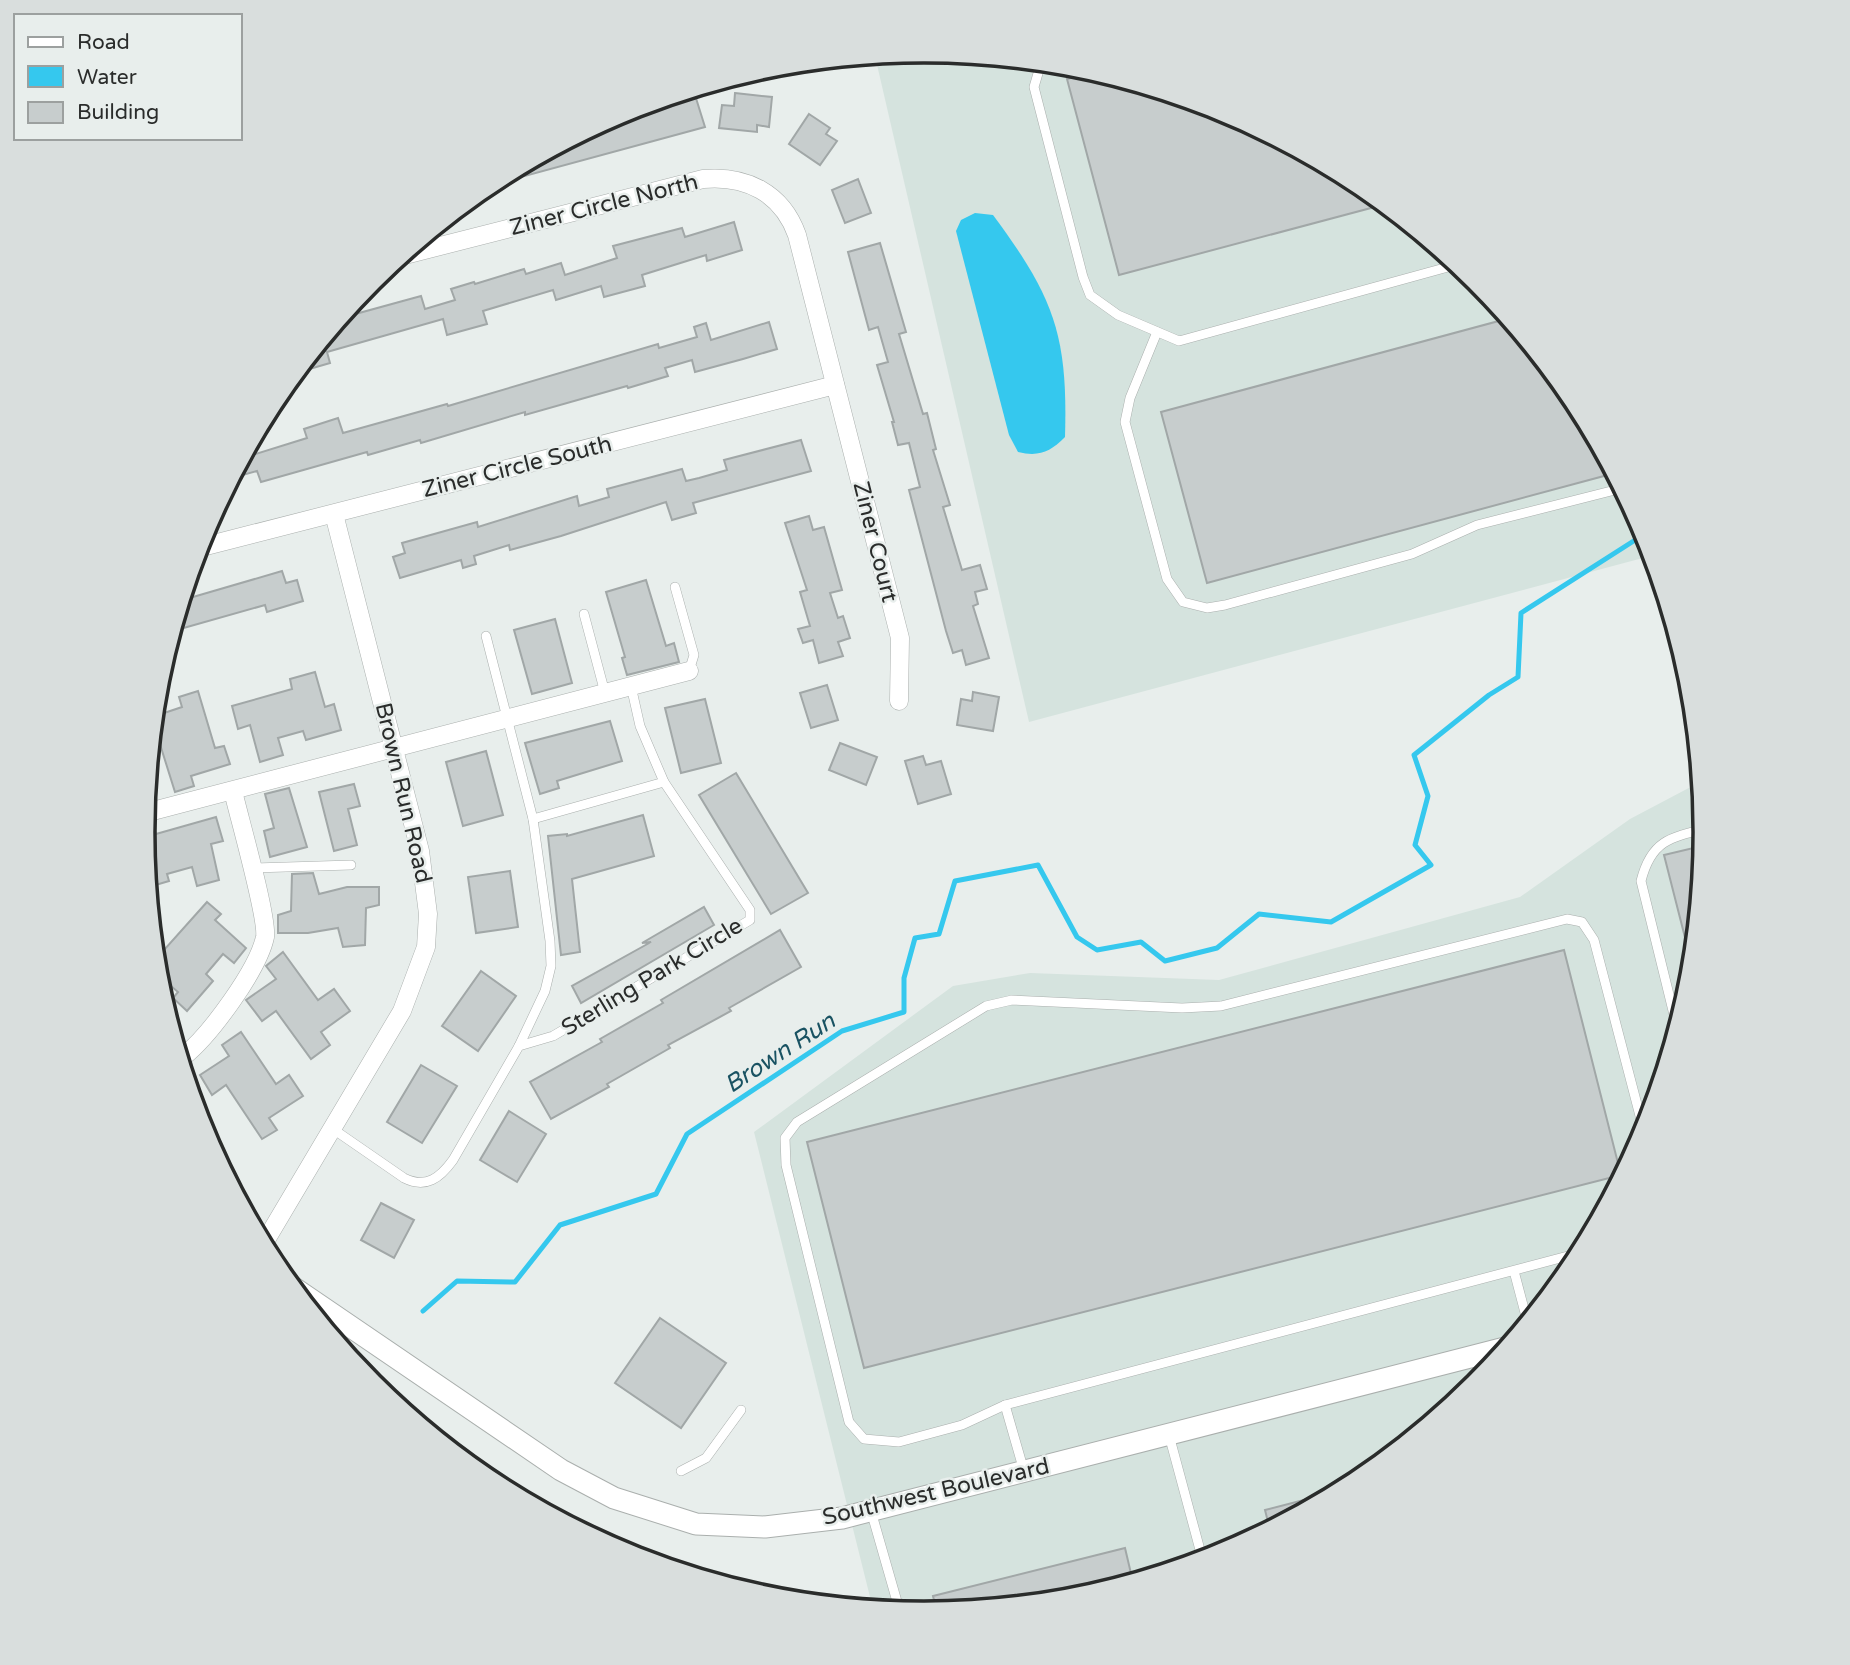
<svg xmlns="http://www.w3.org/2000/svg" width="1850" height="1665" viewBox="0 0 1850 1665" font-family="'Varela Round',sans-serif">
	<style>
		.built { fill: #d5e3de }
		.water { fill: #35c8ee }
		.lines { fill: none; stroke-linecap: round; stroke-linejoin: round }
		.stream { stroke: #35c8ee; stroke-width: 5 }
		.building { fill: #c7cdcd; stroke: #a1a7a7; stroke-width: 2 }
		.service-casing { stroke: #aaafad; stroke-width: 10 }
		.minor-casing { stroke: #aaafad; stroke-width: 19 }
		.tertiary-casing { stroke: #aaafad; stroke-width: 23 }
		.service { stroke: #fff; stroke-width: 9 }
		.minor { stroke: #fff; stroke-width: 18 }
		.tertiary { stroke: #fff; stroke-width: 21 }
		.labels { text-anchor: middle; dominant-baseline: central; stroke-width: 5; stroke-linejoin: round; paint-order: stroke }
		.street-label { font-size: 23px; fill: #2a2c2b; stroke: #e8eeec }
		.water-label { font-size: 24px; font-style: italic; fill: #195262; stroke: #e8eeec }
		.rim { fill: none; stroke: #2a2c2b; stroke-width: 3.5 }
	</style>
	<rect width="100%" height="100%" fill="#e8eeec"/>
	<!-- built -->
	<g class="built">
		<polygon points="925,51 1078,66 1225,110 1360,183 1478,280 1575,399 1647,534 1654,555 1029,722 875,56"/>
		<polygon points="1702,781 1707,833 1692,985 1647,1132 1575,1267 1477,1386 1359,1483 1224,1555 1077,1599 925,1614 873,1609 754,1132 953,986 1030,973 1219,980 1520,897 1630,819"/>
	</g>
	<!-- water -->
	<path class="water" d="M975 213 993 215C1054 297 1068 335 1065 437 1050 452 1039 457 1018 452L1009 435 956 231 961 220Z"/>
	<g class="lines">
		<!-- stream -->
		<polyline class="stream" points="423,1311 457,1281 515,1282 560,1225 656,1194 687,1134 842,1031 904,1012 904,978 915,938 939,934 955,881 1038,865 1077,937 1097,950 1141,942 1165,961 1217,948 1259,914 1331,922 1431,865 1415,845 1428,796 1414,755 1489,695 1518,677 1521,613 1643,535 1648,535"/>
	</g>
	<!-- building -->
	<g class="building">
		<polygon points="1096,71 1225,110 1360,183 1386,204 1119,275 1067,79"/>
		<polygon points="735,93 772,97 769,127 757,125 757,132 719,128 722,105 734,106"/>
		<polygon points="695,95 705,127 506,181 504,175 606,121"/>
		<polygon points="809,114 830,128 826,134 837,141 820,165 789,144"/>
		<polygon points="858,179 871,213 845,223 832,190"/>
		<polygon points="734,222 742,250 707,261 706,255 642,275 645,286 604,297 601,286 556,300 553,290 483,311 487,324 447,335 443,319 327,352 330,363 296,373 341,318 421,296 425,309 455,300 451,289 474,282 475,284 524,269 526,274 561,263 565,275 617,258 613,246 682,228 685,237"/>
		<polygon points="880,243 906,332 899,334 923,414 927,413 936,449 933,450 950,505 943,507 962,570 980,565 987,589 975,592 978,604 973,606 989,658 966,665 962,650 953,653 946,631 909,490 920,487 909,443 898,445 892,422 894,422 877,365 888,362 878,327 869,330 848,252"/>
		<polygon points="1510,318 1575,399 1615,473 1207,583 1161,412"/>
		<polygon points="769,322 777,349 743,359 695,372 692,360 665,368 668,376 628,388 627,386 525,415 525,412 421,443 420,440 368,455 367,452 261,482 257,471 232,478 243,458 307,438 304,429 338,418 343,433 447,404 448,406 658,344 659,348 697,337 694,327 706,323 711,340"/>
		<polygon points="801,440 811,471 693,503 696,513 672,520 666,502 561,536 510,550 509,545 474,556 476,564 463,568 461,560 400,578 393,557 405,553 402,543 477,522 478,527 577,496 579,506 609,497 607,489 682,469 686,481 699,478 727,470 724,460"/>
		<polygon points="809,516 813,530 824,527 842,590 830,593 838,618 843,616 850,638 838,642 843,656 819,663 813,640 803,643 798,629 810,626 800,592 807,590 785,523"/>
		<polygon points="282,571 286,583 297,580 303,601 267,612 265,605 173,631 188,581 193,597"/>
		<polygon points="646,580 666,646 674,643 679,662 627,675 622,658 625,657 606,592"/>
		<polygon points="555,619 572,683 532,694 514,630"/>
		<polygon points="315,672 325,707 334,704 341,730 306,740 303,731 278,738 283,755 260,762 250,725 238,729 232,706 292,689 290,679"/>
		<polygon points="827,685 838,720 811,728 800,693"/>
		<polygon points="198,691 215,748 224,746 230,764 191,776 194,786 175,792 158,738 152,740 155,716 182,707 179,697"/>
		<polygon points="973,692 999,697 993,731 957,725 961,699 972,701"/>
		<polygon points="705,699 721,763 681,773 665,708"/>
		<polygon points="610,721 622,761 557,781 559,788 540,794 525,743"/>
		<polygon points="840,743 877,757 866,785 829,770"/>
		<polygon points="486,751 503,815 463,826 446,762"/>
		<polygon points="923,756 926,765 941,761 951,794 918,804 905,761"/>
		<polygon points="736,773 808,893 771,914 699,795"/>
		<polygon points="354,784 360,806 348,809 357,845 334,851 319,792"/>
		<polygon points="289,788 307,847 270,857 264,831 274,828 265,794"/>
		<polygon points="643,815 654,856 572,879 580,952 561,955 548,836 567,834 567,836"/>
		<polygon points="216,817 223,841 211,844 219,880 197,886 192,867 167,874 169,881 149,887 144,824 153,823 156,834"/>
		<polygon points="1706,845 1694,965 1692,965 1664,855"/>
		<polygon points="510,871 518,927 476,933 468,877"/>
		<polygon points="313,873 319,894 347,887 379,887 379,905 366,908 365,945 343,947 338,928 308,933 278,933 278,915 291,911 292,874"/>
		<polygon points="207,902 221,914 215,920 246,948 234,963 223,954 206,974 213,981 187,1011 173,998 178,992 157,974 155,953 162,945 165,949"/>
		<polygon points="704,907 714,925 581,1003 572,986 651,942 642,943"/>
		<polygon points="780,930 801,967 729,1008 731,1011 668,1045 670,1048 607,1084 609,1087 551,1119 530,1082 602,1042 600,1039 663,1003 661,1000"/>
		<polygon points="1564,950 1621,1175 864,1368 807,1142"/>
		<polygon points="283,952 318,1000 334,989 350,1011 321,1032 330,1045 311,1059 276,1011 262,1021 246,1000 276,979 266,966"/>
		<polygon points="481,971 516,996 478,1051 442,1026"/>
		<polygon points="241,1032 276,1084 289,1075 303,1096 269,1118 277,1130 262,1139 226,1085 212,1095 200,1075 229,1056 222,1045"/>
		<polygon points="421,1065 457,1086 422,1143 387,1122"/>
		<polygon points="509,1111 546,1134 517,1182 480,1160"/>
		<polygon points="381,1203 414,1220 394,1258 361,1240"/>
		<polygon points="660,1318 726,1363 681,1428 615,1383"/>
		<polygon points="1327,1494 1329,1499 1270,1530 1265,1510"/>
		<polygon points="1125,1548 1133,1582 1077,1599 937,1613 933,1596"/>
	</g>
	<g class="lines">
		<defs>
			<g id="service">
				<polyline points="1047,63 1039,70 1034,87 1083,277 1090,295 1118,315 1179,341 1459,264"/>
				<polyline points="1157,332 1130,398 1125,422 1167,579 1183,602 1207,608 1225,605 1412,554 1477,525 1623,488"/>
				<polyline points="675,587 694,655 689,671"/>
				<polyline points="584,614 605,693"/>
				<polyline points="486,636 533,819 550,941 551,966 545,991 519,1046"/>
				<polyline points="533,819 664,782"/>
				<polyline points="253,868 351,865"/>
				<polyline points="151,910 152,909"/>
				<path d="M1678 1031 1641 881C1651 841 1670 837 1706 829"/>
				<path d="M333 1129 404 1178C426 1189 440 1178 453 1160L519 1046 553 1036 750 920V910L664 782 640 726 631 686"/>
				<polyline points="1583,1252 1005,1405 962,1425 899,1442 864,1439 849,1422 786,1165 785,1138 797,1122 986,1006 1012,1000 1182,1008 1221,1006 1567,919 1582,922 1594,940 1645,1135"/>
				<polyline points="1514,1271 1528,1324"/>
				<polyline points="1005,1405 1024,1471"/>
				<polyline points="1169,1435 1203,1561"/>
				<polyline points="681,1471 706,1458 741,1410"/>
				<polyline points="871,1511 900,1612"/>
			</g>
			<g id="minor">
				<path d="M401 256 703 179C746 175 782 193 797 235L900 638 899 701"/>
				<polyline points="198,548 835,385"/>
				<polyline points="145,813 689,671"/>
				<path d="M180 1056H184C210 1035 258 970 265 937 268 918 239 817 233 791"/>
				<polyline points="263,1245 402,1011 426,947 428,914 420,851 334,514"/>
			</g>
			<polyline id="tertiary" points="291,1286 561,1470 614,1498 696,1524 765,1527 842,1518 1509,1347"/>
		</defs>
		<!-- service casing -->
		<use href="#service" class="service-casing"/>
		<!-- minor casing -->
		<use href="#minor" class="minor-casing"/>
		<!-- tertiary casing -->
		<use href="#tertiary" class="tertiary-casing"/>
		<!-- service -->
		<use href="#service" class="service"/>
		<!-- minor -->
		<use href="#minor" class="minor"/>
		<!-- tertiary -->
		<use href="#tertiary" class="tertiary"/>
	</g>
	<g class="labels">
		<!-- street labels -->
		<g class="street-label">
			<text transform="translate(604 205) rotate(-14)">Ziner Circle North</text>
			<text transform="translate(517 467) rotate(-14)">Ziner Circle South</text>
			<text transform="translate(875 542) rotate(76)">Ziner Court</text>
			<text transform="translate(403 793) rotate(77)">Brown Run Road</text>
			<text transform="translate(652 977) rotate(-31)">Sterling Park Circle</text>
			<text transform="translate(936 1492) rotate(-13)">Southwest Boulevard</text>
		</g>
		<!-- water labels -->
		<g class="water-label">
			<text transform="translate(780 1053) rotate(-33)">Brown Run</text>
		</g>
	</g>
	<!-- crop -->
	<path d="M0 0H1850V1665H0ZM155 832a769 769 0 1 1 1538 0a769 769 0 1 1-1538 0Z" fill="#d9dedd" fill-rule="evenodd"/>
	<path class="rim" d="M155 832a769 769 0 1 1 1538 0a769 769 0 1 1-1538 0Z"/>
	<!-- legend -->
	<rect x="14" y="14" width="228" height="126" fill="#e8eeec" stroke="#9ca09f" stroke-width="2"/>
	<rect x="28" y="37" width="35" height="10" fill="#ffffff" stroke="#9ca09f" stroke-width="2"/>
	<text x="77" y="49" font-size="21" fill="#2a2c2b">Road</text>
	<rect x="28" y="66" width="35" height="21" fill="#35c8ee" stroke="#9ca09f" stroke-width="2"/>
	<text x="77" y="84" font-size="21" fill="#2a2c2b">Water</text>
	<rect x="28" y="102" width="35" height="21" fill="#c7cdcd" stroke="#9ca09f" stroke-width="2"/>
	<text x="77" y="119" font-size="21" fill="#2a2c2b">Building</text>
</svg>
